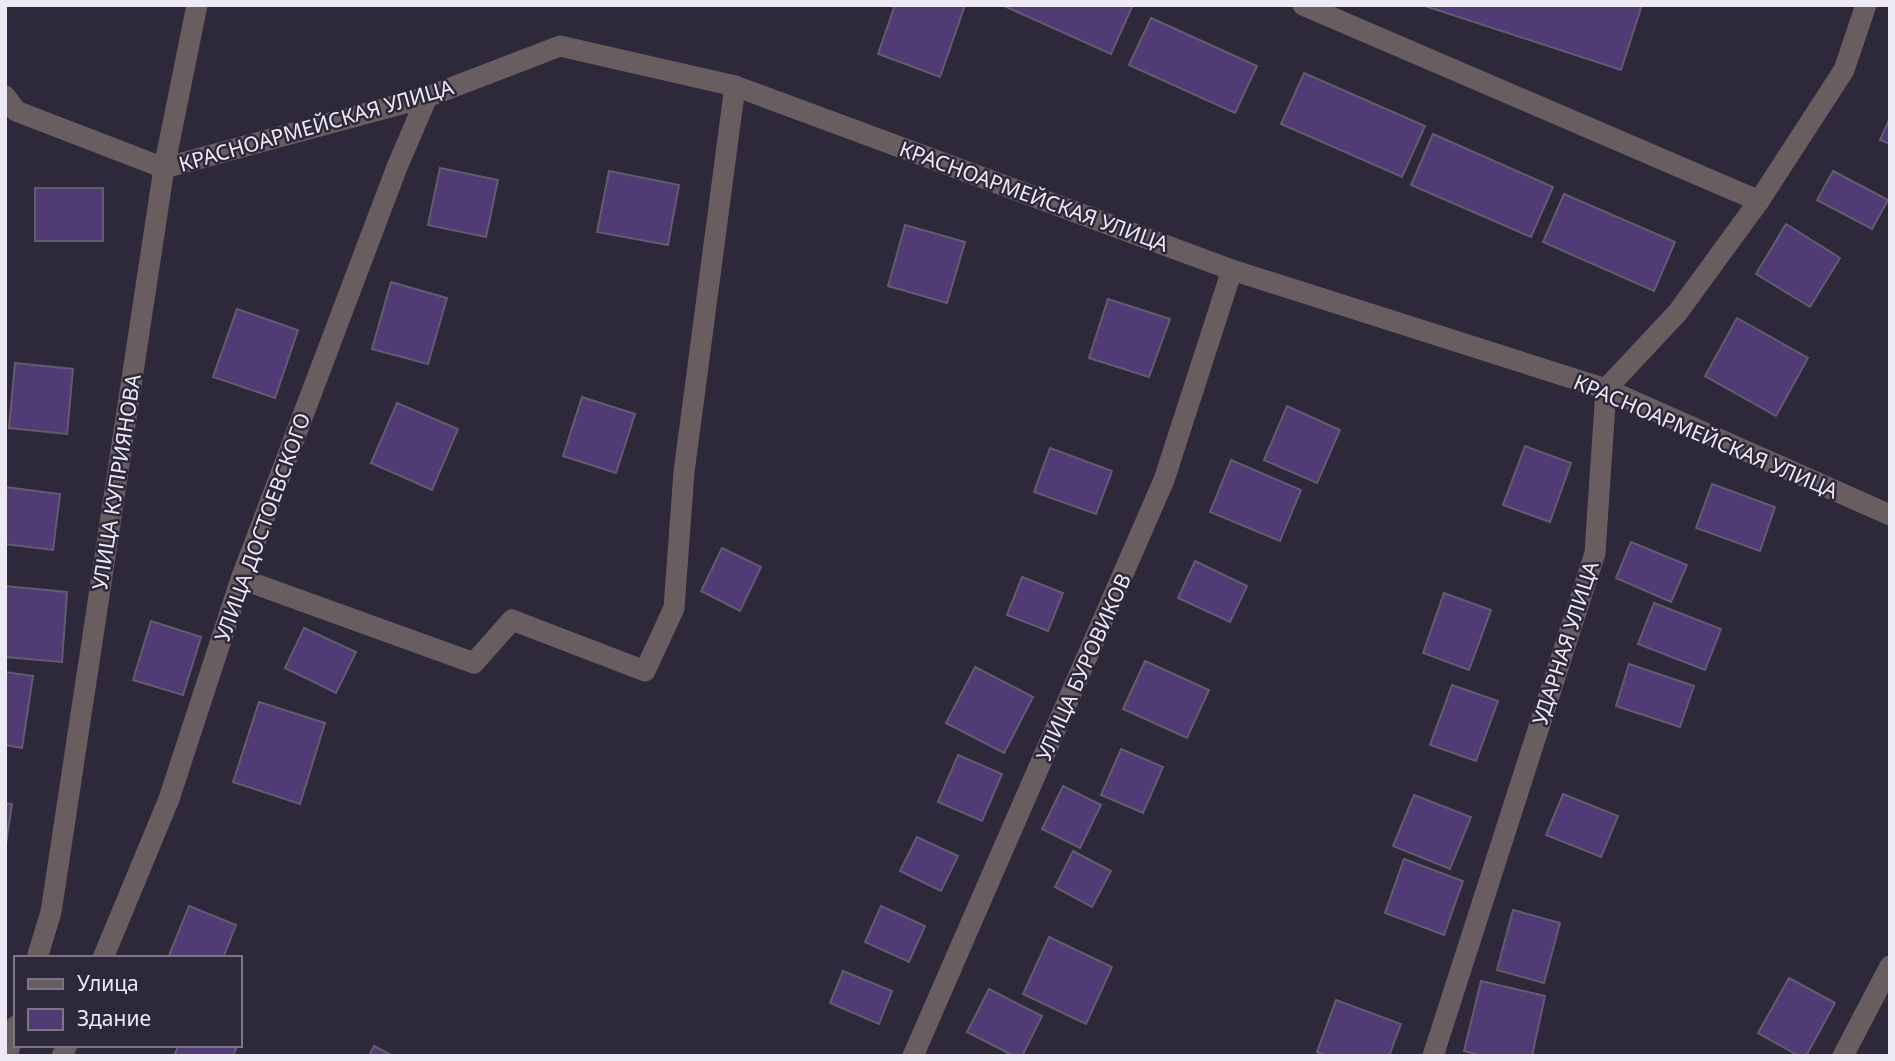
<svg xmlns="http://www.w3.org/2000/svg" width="1895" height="1061" viewBox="0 0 1895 1061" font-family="'Noto Sans',sans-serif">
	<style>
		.building { fill: #503b74; stroke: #625c71; stroke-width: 2 }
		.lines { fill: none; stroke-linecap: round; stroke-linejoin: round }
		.street { stroke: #695e5f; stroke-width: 21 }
		.labels { text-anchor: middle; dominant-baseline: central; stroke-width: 5; stroke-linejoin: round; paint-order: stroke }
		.street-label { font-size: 21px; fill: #edeaf6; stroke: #2d283a }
	</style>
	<rect width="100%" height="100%" fill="#2d283a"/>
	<!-- building -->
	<g class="building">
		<polygon points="895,5 965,5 940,77 878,54"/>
		<polygon points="1002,5 1128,5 1132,7 1111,54"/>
		<polygon points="1422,5 1642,5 1621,70"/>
		<polygon points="1151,18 1257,66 1235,113 1129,65"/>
		<polygon points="1304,73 1425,126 1402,177 1281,124"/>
		<polygon points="1890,118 1890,144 1880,140"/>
		<polygon points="1433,134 1553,187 1531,237 1411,185"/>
		<polygon points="440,168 498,180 486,237 428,225"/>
		<polygon points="609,171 679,185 668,245 597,232"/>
		<polygon points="1833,171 1888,200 1872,229 1817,200"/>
		<rect x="35" y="188" width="68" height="53"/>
		<polygon points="1564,194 1675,242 1654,291 1543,242"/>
		<polygon points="1786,224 1840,258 1810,307 1756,274"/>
		<polygon points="905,225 965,242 947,303 888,286"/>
		<polygon points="391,282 447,298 428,364 372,349"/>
		<polygon points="1108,299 1170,319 1149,377 1089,358"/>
		<polygon points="237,309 298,330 275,398 213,377"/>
		<polygon points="1737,318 1808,358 1776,416 1705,376"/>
		<polygon points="15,363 73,369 67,434 9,428"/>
		<polygon points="582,397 635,414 616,473 563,456"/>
		<polygon points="397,403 458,429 432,490 371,463"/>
		<polygon points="1287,406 1340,430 1317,483 1264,460"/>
		<polygon points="1525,446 1571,463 1550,522 1503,505"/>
		<polygon points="1050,448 1112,471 1096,514 1034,492"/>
		<polygon points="1231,460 1301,490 1280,541 1210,512"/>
		<polygon points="1712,484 1775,507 1760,551 1696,528"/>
		<polygon points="5,487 60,494 53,550 5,544"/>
		<polygon points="1631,542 1687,565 1671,602 1616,578"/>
		<polygon points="722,548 761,567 740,611 701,591"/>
		<polygon points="1195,561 1247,586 1230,622 1178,598"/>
		<polygon points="1022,577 1063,593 1048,631 1007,615"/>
		<polygon points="5,586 67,592 62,662 5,657"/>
		<polygon points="1444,593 1491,610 1469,670 1423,653"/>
		<polygon points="1654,603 1721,629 1705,670 1638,644"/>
		<polygon points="151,621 201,637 183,695 133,680"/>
		<polygon points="304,628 356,652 336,693 285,668"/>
		<polygon points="1145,661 1209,690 1187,738 1123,709"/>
		<polygon points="1629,664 1694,686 1680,727 1616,706"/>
		<polygon points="975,667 1033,697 1004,753 946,723"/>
		<polygon points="5,672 33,676 22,748 5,745"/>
		<polygon points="1452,685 1498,701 1476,761 1430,745"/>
		<polygon points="259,702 325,723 300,804 233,782"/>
		<polygon points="1121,749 1163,767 1143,813 1101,795"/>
		<polygon points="958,755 1002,774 982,821 938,802"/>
		<polygon points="1063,786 1101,805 1080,848 1042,829"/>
		<polygon points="1563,794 1618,816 1601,857 1546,835"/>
		<polygon points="1414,795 1471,817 1450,869 1393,846"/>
		<polygon points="5,803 12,804 5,850"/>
		<polygon points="917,837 958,856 941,891 900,871"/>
		<polygon points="1073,851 1111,871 1092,907 1055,887"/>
		<polygon points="1404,859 1463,881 1444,935 1385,913"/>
		<polygon points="189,906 236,925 223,958 168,958"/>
		<polygon points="881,906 925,926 909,962 865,942"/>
		<polygon points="1513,910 1560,923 1544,983 1497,970"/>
		<polygon points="1049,937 1112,967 1086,1024 1023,994"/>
		<polygon points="843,971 892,991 879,1024 830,1003"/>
		<polygon points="1789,978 1835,1003 1806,1056 1799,1056 1758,1033"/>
		<polygon points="1481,981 1545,996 1532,1056 1483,1056 1464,1051"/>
		<polygon points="989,989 1042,1016 1022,1056 1014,1056 967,1032"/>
		<polygon points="1336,1000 1401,1024 1389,1056 1326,1056 1317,1052"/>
		<polygon points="179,1045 229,1045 236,1049 233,1056 174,1056"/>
		<polygon points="374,1046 393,1056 369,1056"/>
	</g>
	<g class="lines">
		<!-- street -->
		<g class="street">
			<polyline points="1303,5 1759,201"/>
			<polyline points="5,96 16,111 164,168 427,97 560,46 735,86 1232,270 1606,389 1890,515"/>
			<polyline points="241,579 474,663 512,620 645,671 674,608 684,472 735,86"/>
			<polyline points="37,958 51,912 164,168 197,5"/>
			<polyline points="103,958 169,799 241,579 397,167 427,97"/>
			<polyline points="7,1056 16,1026"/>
			<polyline points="62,1056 67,1045"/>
			<polyline points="913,1056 1164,480 1232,270"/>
			<polyline points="1433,1056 1595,553 1606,389 1678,312 1759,201 1844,70 1866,5"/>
			<polyline points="1843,1056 1890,966"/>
		</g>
	</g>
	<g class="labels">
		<!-- street labels -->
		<g class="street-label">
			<text transform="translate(316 125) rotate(-16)">КРАСНОАРМЕЙСКАЯ УЛИЦА</text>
			<text transform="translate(1034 196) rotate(20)">КРАСНОАРМЕЙСКАЯ УЛИЦА</text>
			<text transform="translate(1706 436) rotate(23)">КРАСНОАРМЕЙСКАЯ УЛИЦА</text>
			<text transform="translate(116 482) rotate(-81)">УЛИЦА КУПРИЯНОВА</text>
			<text transform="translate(262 527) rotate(-70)">УЛИЦА ДОСТОЕВСКОГО</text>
			<text transform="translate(1565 643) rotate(-72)">УДАРНАЯ УЛИЦА</text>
			<text transform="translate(1083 667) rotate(-66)">УЛИЦА БУРОВИКОВ</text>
		</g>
	</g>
	<!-- border -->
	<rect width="1895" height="1061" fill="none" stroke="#edeaf6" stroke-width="14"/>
	<!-- legend -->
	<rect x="14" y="956" width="228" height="91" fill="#2d283a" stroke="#7a7685" stroke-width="2"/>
	<rect x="28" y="979" width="35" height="10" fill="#695e5f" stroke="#7a7685" stroke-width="2"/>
	<text x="77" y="991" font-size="21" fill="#edeaf6">Улица</text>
	<rect x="28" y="1009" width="35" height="21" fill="#503b74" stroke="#7a7685" stroke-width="2"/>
	<text x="77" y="1026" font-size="21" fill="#edeaf6">Здание</text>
</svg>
